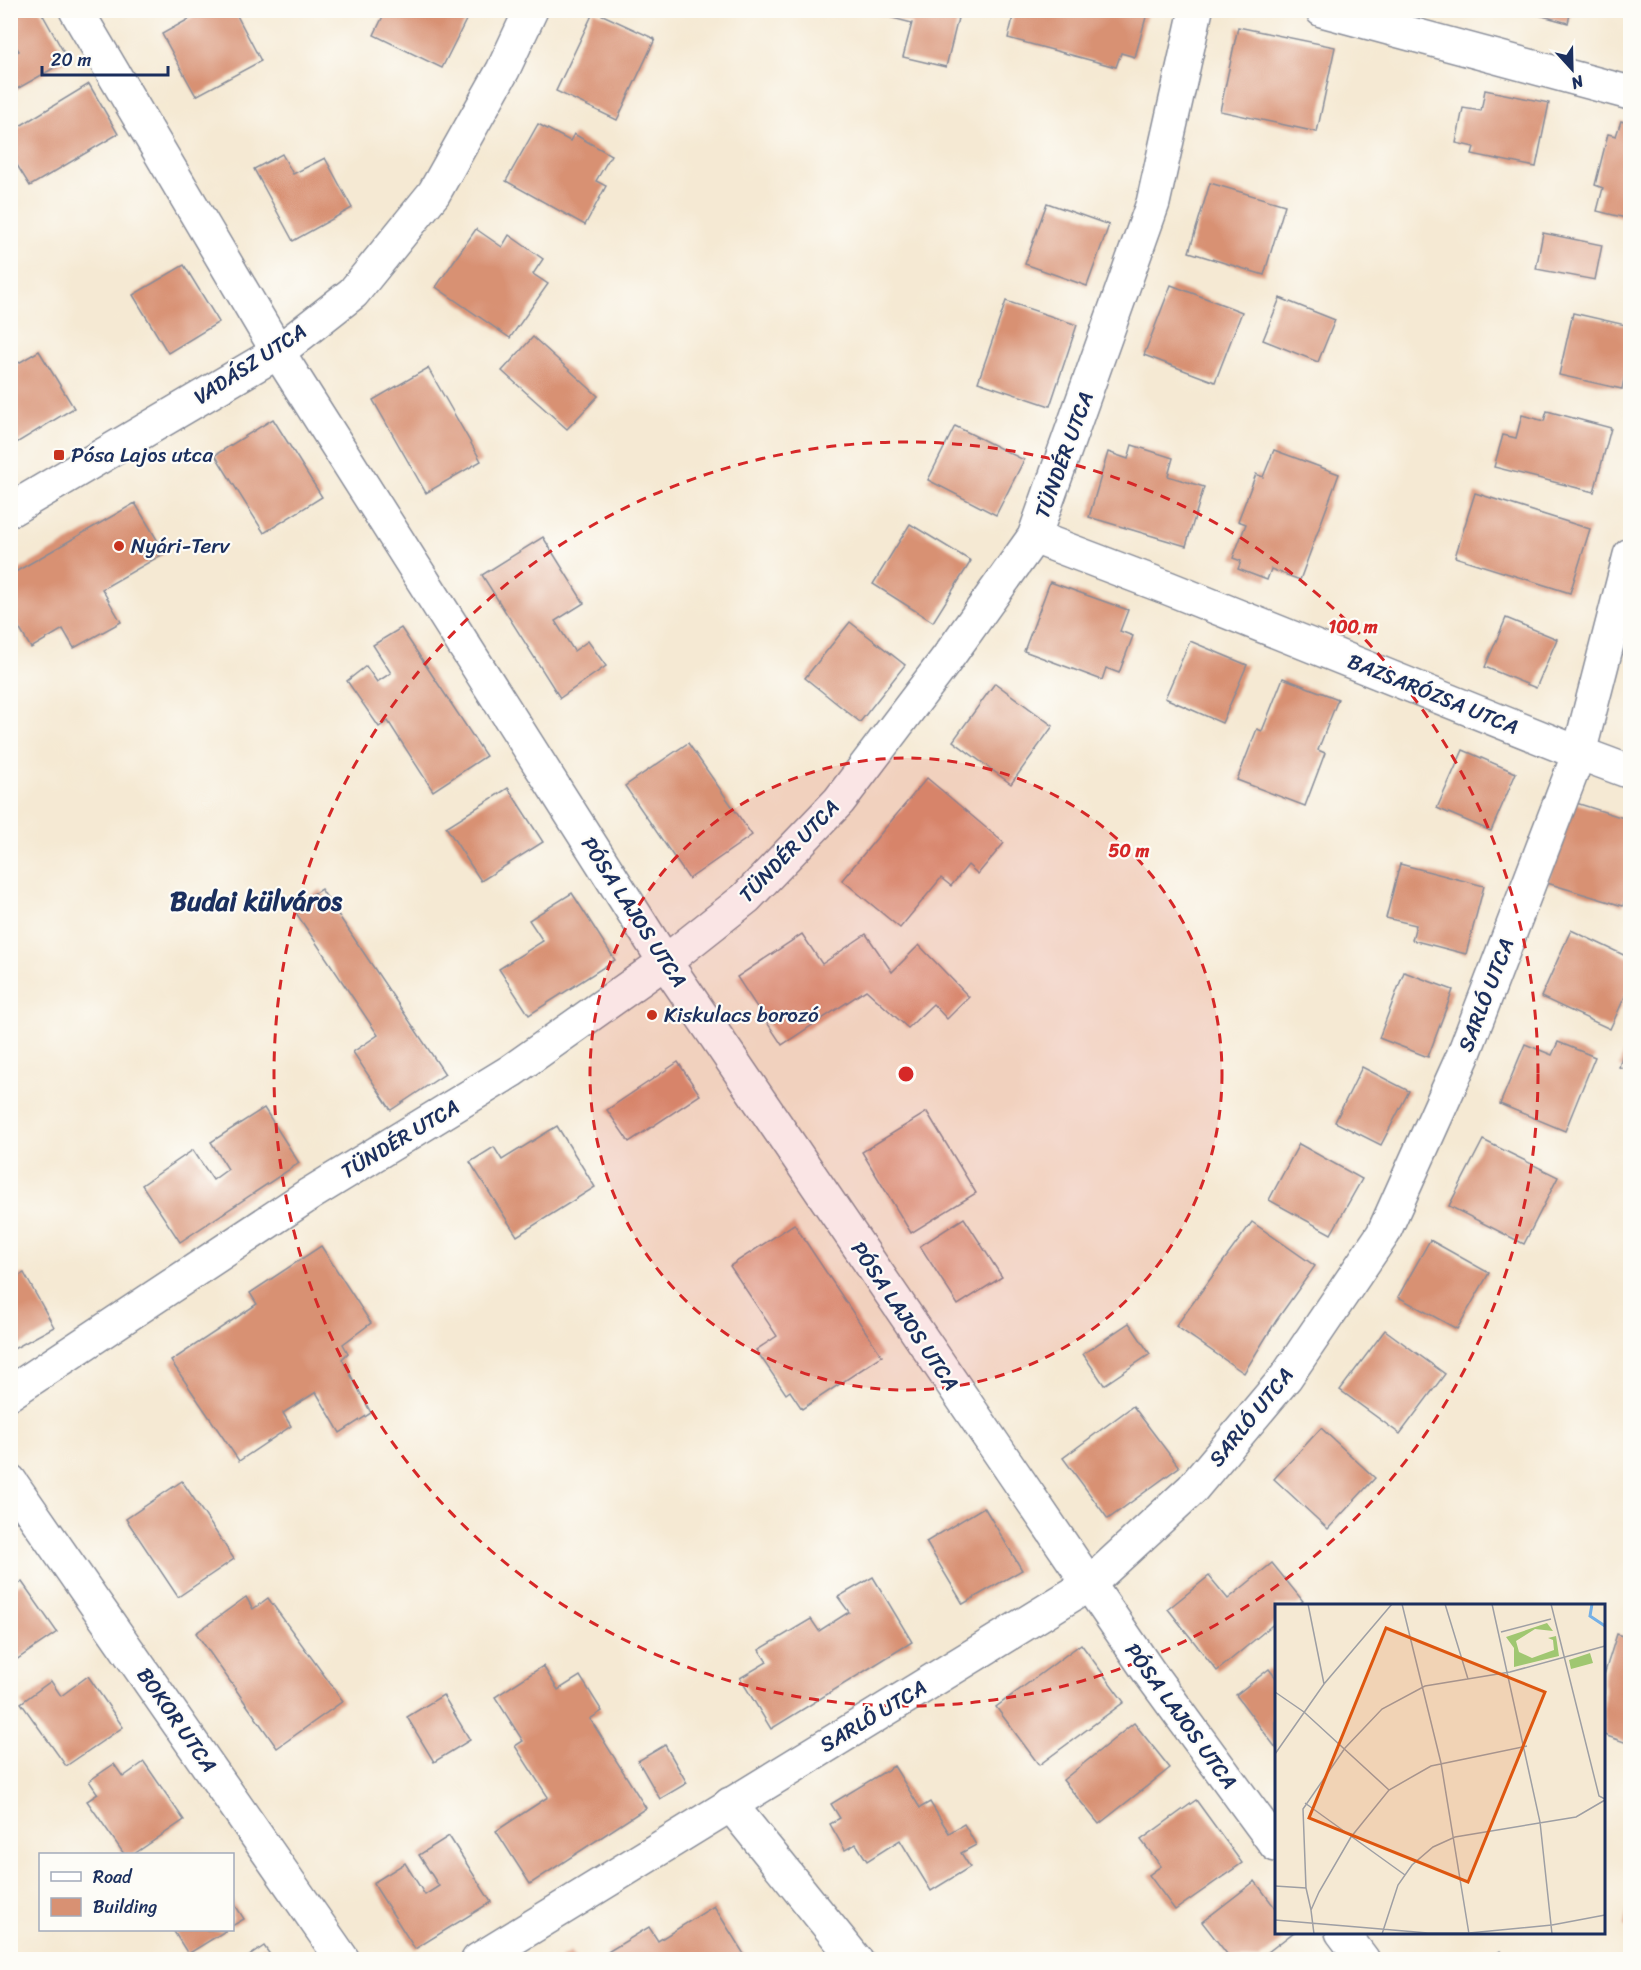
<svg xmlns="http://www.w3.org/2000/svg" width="1641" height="1970" viewBox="0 0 1641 1970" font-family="Sriracha,sans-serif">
<rect width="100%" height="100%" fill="#fdfcf7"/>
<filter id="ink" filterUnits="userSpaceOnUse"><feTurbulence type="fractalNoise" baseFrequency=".0167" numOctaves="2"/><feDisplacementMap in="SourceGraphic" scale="12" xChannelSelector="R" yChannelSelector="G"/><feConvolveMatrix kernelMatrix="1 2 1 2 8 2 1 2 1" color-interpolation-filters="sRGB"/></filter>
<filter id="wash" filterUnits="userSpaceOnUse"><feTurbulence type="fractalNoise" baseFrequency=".008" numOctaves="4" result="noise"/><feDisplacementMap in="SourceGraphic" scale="24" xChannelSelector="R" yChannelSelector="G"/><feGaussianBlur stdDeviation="1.35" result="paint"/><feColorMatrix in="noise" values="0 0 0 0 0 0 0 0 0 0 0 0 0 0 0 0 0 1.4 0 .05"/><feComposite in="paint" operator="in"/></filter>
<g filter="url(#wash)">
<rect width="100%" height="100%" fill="#f5e9d3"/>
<g id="blocks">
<g fill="#d89173">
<path d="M10 10H40L68 60 10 93V55L19 51 10 37Z"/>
<path d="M205 10H234L261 61 196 96 162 34Z"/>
<path d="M386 10H471L442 68 374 35Z"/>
<path d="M873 10H960L946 67 903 57 912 23 873 13Z"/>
<path d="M1015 10H1148L1135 57 1121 53 1116 67 1008 38Z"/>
<path d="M1521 10H1571L1568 23Z"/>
<path d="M594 11 655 39 617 120 556 91Z"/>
<path d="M1238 27 1335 47 1317 132 1220 111Z"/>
<path d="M89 84 118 134 30 186 10 154V132Z"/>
<path d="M1485 90 1549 103 1536 167 1472 154 1474 147 1456 143 1463 108 1481 111Z"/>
<path d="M1621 121 1630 124V219L1597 211 1603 188 1595 185 1608 134 1616 136Z"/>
<path d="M538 124 570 141 574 134 611 155 596 181 606 186 585 225 506 181Z"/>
<path d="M282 154 293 174 325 158 352 208 293 241 254 169Z"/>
<path d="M1210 183 1285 205 1264 275 1189 252Z"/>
<path d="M1047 203 1109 225 1087 286 1025 264Z"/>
<path d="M476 229 502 247 509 235 543 259 533 274 548 284 510 338 436 287Z"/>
<path d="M1543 233 1602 245 1595 280 1536 269Z"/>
<path d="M184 265 219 322 168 353 133 295Z"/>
<path d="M1171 285 1242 312 1215 382 1144 355Z"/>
<path d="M1280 298 1335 320 1318 362 1263 340Z"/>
<path d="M1006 301 1077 325 1050 406 978 382Z"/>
<path d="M1573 313 1630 326V350L1622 389 1559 375Z"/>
<path d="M533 337 598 396 567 429 502 371Z"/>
<path d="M39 351 74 408 10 447V368Z"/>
<path d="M428 368 481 461 426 493 373 400Z"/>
<path d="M1547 411 1611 428 1594 492 1494 467 1503 435 1516 438 1522 415 1544 421Z"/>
<path d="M273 419 322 497 264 533 215 455Z"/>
<path d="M955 426 1024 460 996 515 928 480Z"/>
<path d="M1132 445 1173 458 1168 476 1204 487 1186 546 1089 517 1108 452 1128 459Z"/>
<path d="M1274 450 1339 474 1300 580 1271 569 1267 580 1238 569 1241 561 1233 558 1246 524 1238 521 1256 474 1263 477Z"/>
<path d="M1475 493 1590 529 1570 593 1455 557Z"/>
<path d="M135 503 165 553 102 589 121 622 74 648 63 629 31 648 10 613V575Z"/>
<path d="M910 524 971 561 933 622 873 584Z"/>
<path d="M543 537 584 603 555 621 574 651 588 641 606 666 560 698 482 575Z"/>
<path d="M1050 582 1128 610 1120 631 1133 636 1119 673 1106 668 1102 680 1024 651Z"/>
<path d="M1506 618 1557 639 1536 688 1485 667Z"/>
<path d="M850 622 905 665 860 722 805 678Z"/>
<path d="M401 628 486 756 433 791 388 721 379 727 347 681 366 666 377 682 391 673 373 645Z"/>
<path d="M1190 641 1247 665 1222 723 1165 698Z"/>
<path d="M1283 678 1338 699 1318 750 1325 753 1305 806 1237 780 1257 729 1262 731Z"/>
<path d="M995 683 1053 726 1011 784 953 741Z"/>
<path d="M688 743 752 835 689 879 625 786Z"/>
<path d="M1463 750 1516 773 1491 831 1437 808Z"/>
<path d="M927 778 1004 843 978 874 968 865 951 886 941 878 900 928 842 880Z"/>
<path d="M508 788 543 842 481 881 446 827Z"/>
<path d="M1573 802 1630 820V881L1623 906 1547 883Z"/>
<path d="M1400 864 1484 886 1466 954 1412 940 1416 925 1386 918Z"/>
<path d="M321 889 445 1074 391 1110 353 1052 378 1035 292 907Z"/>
<path d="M572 893 615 960 529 1015 499 969 543 941 529 920Z"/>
<path d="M1571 930 1630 958V985L1610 1029 1541 997Z"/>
<path d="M802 934 822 964 866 934 892 972 919 945 969 997 947 1019 933 1004 908 1028 866 990 782 1045 737 977Z"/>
<path d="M1404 972 1453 990 1428 1057 1379 1038Z"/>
<path d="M1630 1029V1070L1619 1067Z"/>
<path d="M1558 1042 1595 1057 1565 1131 1500 1104 1525 1044 1552 1055Z"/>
<path d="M678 1062 700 1095 629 1142 607 1110Z"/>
<path d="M1362 1067 1409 1091 1381 1145 1335 1122Z"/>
<path d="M264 1108 299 1163 180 1242 142 1185 193 1150 213 1180 228 1169 211 1142Z"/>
<path d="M927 1112 976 1193 911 1233 862 1152Z"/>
<path d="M557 1126 595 1187 517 1236 470 1162 494 1147 502 1160Z"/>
<path d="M1483 1140 1558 1177 1524 1244 1449 1206Z"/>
<path d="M1299 1144 1362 1179 1331 1234 1269 1200Z"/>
<path d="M964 1218 1002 1277 958 1305 920 1246Z"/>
<path d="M1252 1222 1315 1266 1276 1321 1244 1373 1176 1326Z"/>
<path d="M794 1224 882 1356 802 1409 790 1391 786 1394 756 1350 777 1336 730 1266Z"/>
<path d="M1430 1240 1489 1273 1457 1329 1398 1297Z"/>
<path d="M321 1246 371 1323 343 1344 348 1353 342 1359 371 1413 340 1433 316 1392 283 1413 291 1426 239 1461 171 1361 257 1304 250 1293Z"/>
<path d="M24 1273 54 1327 10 1351V1280Z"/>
<path d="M1129 1323 1150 1354 1104 1385 1083 1354Z"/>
<path d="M1385 1330 1445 1374 1400 1434 1340 1390Z"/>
<path d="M1133 1406 1179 1467 1108 1519 1063 1458Z"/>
<path d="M1321 1428 1375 1478 1328 1529 1274 1479Z"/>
<path d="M182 1481 234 1559 178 1597 126 1519Z"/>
<path d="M984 1507 1022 1570 963 1604 926 1542Z"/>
<path d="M1272 1563 1303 1601 1297 1605H1276V1622L1217 1671 1168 1609 1209 1576 1228 1599Z"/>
<path d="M873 1577 912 1642 771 1729 740 1678 767 1662 759 1650 811 1619 819 1631 849 1612 838 1597Z"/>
<path d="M22 1582 57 1632 10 1664V1590Z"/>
<path d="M246 1597 253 1609 268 1598 343 1701 277 1748 196 1633Z"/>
<path d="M1617 1634 1630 1639V1744L1604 1735V1675Z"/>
<path d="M1081 1644 1124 1702 1039 1765 996 1707Z"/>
<path d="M543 1666 558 1690 580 1676 602 1711 590 1719 646 1808 530 1884 496 1831 548 1797 515 1746 523 1741 495 1697Z"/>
<path d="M1269 1669 1276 1678V1748L1236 1695Z"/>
<path d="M88 1676 123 1727 66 1766 21 1703 51 1681 61 1696Z"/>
<path d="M443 1695 470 1740 434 1762 407 1717Z"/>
<path d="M1134 1723 1170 1768 1099 1824 1063 1780Z"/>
<path d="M665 1745 687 1783 660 1799 638 1761Z"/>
<path d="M144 1762 184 1820 134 1854H124L87 1801 98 1794 89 1781 114 1764 123 1777Z"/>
<path d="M894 1766 920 1808 930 1802 949 1833 964 1824 976 1845 961 1853 970 1867 931 1891 900 1840 867 1861 856 1844 845 1850 830 1824 840 1818 831 1804Z"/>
<path d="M1196 1800 1242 1863 1175 1910 1149 1875 1161 1866 1141 1840Z"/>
<path d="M449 1836 491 1902 415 1949 373 1883 405 1863 425 1895 439 1886 419 1855Z"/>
<path d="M1255 1881 1276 1909V1932H1294L1259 1959H1231L1202 1922Z"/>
<path d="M232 1900 244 1919 232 1926Z"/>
<path d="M1630 1901V1928L1624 1926Z"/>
<path d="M714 1906 747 1959H610L606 1953 649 1927 658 1941Z"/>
<path d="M173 1930H227L188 1954Z"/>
<path d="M264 1946 273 1959H245Z"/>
<path d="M1500 1951 1506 1959H1489Z"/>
<path d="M570 1952 575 1959H559Z"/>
</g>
</g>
</g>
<g filter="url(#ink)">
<use href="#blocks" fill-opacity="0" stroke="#888c98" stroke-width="1.5"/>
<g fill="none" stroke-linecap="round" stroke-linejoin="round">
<g stroke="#888c98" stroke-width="36">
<g id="minor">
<path d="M76 10 278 352 665 962 1149 1672 1276 1845"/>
<path d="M1322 10 1630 93"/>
<path d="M1034 537 1168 588 1579 753 1630 772"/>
<path d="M10 1393 310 1194 511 1071 665 962 746 898 839 801 946 660 1034 537 1153 203 1196 10"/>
<path d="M10 1481 343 1960"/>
<path d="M730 1804 856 1960"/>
<path d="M1342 1932 1363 1960"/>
<path d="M478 1960 1088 1585 1192 1489 1286 1377 1383 1234 1463 1056 1579 753 1630 555"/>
</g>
</g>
<g stroke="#888c98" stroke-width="36">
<path id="tertiary" d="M10 510 278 352 353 293 434 193 503 70 531 10"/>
</g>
<use href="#minor" stroke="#fff" stroke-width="33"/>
<use href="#tertiary" stroke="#fff" stroke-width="33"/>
</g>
</g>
<circle cx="906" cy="1074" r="316" fill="#d62828" fill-opacity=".12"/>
<g fill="none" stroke="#d62828" stroke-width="3" stroke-dasharray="10 8">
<circle cx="906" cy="1074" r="316"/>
<circle cx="906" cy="1074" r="632"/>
</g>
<g fill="#c8321e" stroke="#fdfcf7" stroke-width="2">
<rect x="53" y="449" width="12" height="12" rx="3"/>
<circle cx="119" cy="546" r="6"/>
<circle cx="652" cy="1015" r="6"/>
</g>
<g text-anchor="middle" stroke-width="4.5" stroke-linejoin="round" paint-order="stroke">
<g font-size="21" fill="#1b2f5e" stroke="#fdfcf7">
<text transform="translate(250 364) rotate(-33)" y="7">VADÁSZ UTCA</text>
<text transform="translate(1064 455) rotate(-70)" y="7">TÜNDÉR UTCA</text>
<text transform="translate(1433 694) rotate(22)" y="7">BAZSARÓZSA UTCA</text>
<text transform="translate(789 851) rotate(-46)" y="7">TÜNDÉR UTCA</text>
<text transform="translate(634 912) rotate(57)" y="7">PÓSA LAJOS UTCA</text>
<text transform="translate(1486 995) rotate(-69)" y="7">SARLÓ UTCA</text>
<text transform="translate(400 1139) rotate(-31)" y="7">TÜNDÉR UTCA</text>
<text transform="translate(905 1316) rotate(56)" y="7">PÓSA LAJOS UTCA</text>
<text transform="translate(1251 1417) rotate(-51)" y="7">SARLÓ UTCA</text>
<text transform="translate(873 1716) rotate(-31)" y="7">SARLÓ UTCA</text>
<text transform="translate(1181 1716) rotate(54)" y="7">PÓSA LAJOS UTCA</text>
<text transform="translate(177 1720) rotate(55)" y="7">BOKOR UTCA</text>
</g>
<g font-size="21" fill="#1b2f5e" stroke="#fdfcf7" text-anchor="start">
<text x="71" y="462">Pósa Lajos utca</text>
<text x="131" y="553">Nyári-Terv</text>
<text x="664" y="1022">Kiskulacs borozó</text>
</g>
<g font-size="27" font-weight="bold" fill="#1b2f5e" stroke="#fdfcf7">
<text x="256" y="910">Budai külváros</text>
</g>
</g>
<g transform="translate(1275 1604)">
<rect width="330" height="330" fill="#f5e9d3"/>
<path d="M272 19 278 27 260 25 241 37 244 48 257 54 279 46 278 36 273 34 281 32 284 52 239 63V44L231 33ZM315 49 318 59 296 65 294 56Z" fill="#a0c771"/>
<path fill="none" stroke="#75b0e6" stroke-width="3" d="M317 0 315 12 330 22"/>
<path fill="none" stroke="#9e9fa4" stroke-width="1.5" d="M33 0 49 80M127 0 166 159 194 330M170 0 193 75M217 0 265 218 277 330M276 0 324 192 330 195M226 28 276 15M0 88 29 108 114 186M0 150 49 80 117 0M30 199 130 271M0 282 31 284M36 306 31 284 28 205 70 144 107 105 150 82 235 68 330 42M0 316 153 329H194L277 321 330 311M39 330 36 306 44 288 76 233 114 186 156 162 252 142M107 330 123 281 137 261 158 243 180 233 301 213 330 196"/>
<path fill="#de5710" fill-opacity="0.15" stroke="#de5710" stroke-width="3" d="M111 24 270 88 193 278 34 214Z"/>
<rect width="330" height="330" fill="none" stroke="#1b2f5e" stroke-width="3"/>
</g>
<circle cx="906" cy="1074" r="9" fill="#d62828" stroke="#fdfcf7" stroke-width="3"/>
<g font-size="18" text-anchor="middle" font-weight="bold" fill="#d62828" stroke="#fdfcf7" stroke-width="4.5" stroke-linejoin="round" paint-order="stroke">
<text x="1353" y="633">100 m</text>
<text x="1129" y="857">50 m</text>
</g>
<rect width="1641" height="1970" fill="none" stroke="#fdfcf7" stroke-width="36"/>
<rect x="39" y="1853" width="195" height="78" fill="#fdfcf7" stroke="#a3aaba" stroke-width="1.5"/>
<rect x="51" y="1872" width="30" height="9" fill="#ffffff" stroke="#a3aaba" stroke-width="1.5"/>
<text x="93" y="1883" font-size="18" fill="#1b2f5e">Road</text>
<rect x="51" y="1898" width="30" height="18" fill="#d89173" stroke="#a3aaba" stroke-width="1.5"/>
<text x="93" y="1913" font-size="18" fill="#1b2f5e">Building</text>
<g transform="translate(1572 69) rotate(158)" stroke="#fdfcf7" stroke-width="4.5" paint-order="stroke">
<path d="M0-4.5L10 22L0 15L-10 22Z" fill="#1b2f5e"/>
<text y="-9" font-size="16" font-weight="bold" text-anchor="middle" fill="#1b2f5e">N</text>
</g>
<path d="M42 66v9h126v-9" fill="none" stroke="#1b2f5e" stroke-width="3"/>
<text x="51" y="66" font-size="18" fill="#1b2f5e" stroke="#fdfcf7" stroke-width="4.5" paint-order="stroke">20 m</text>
</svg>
